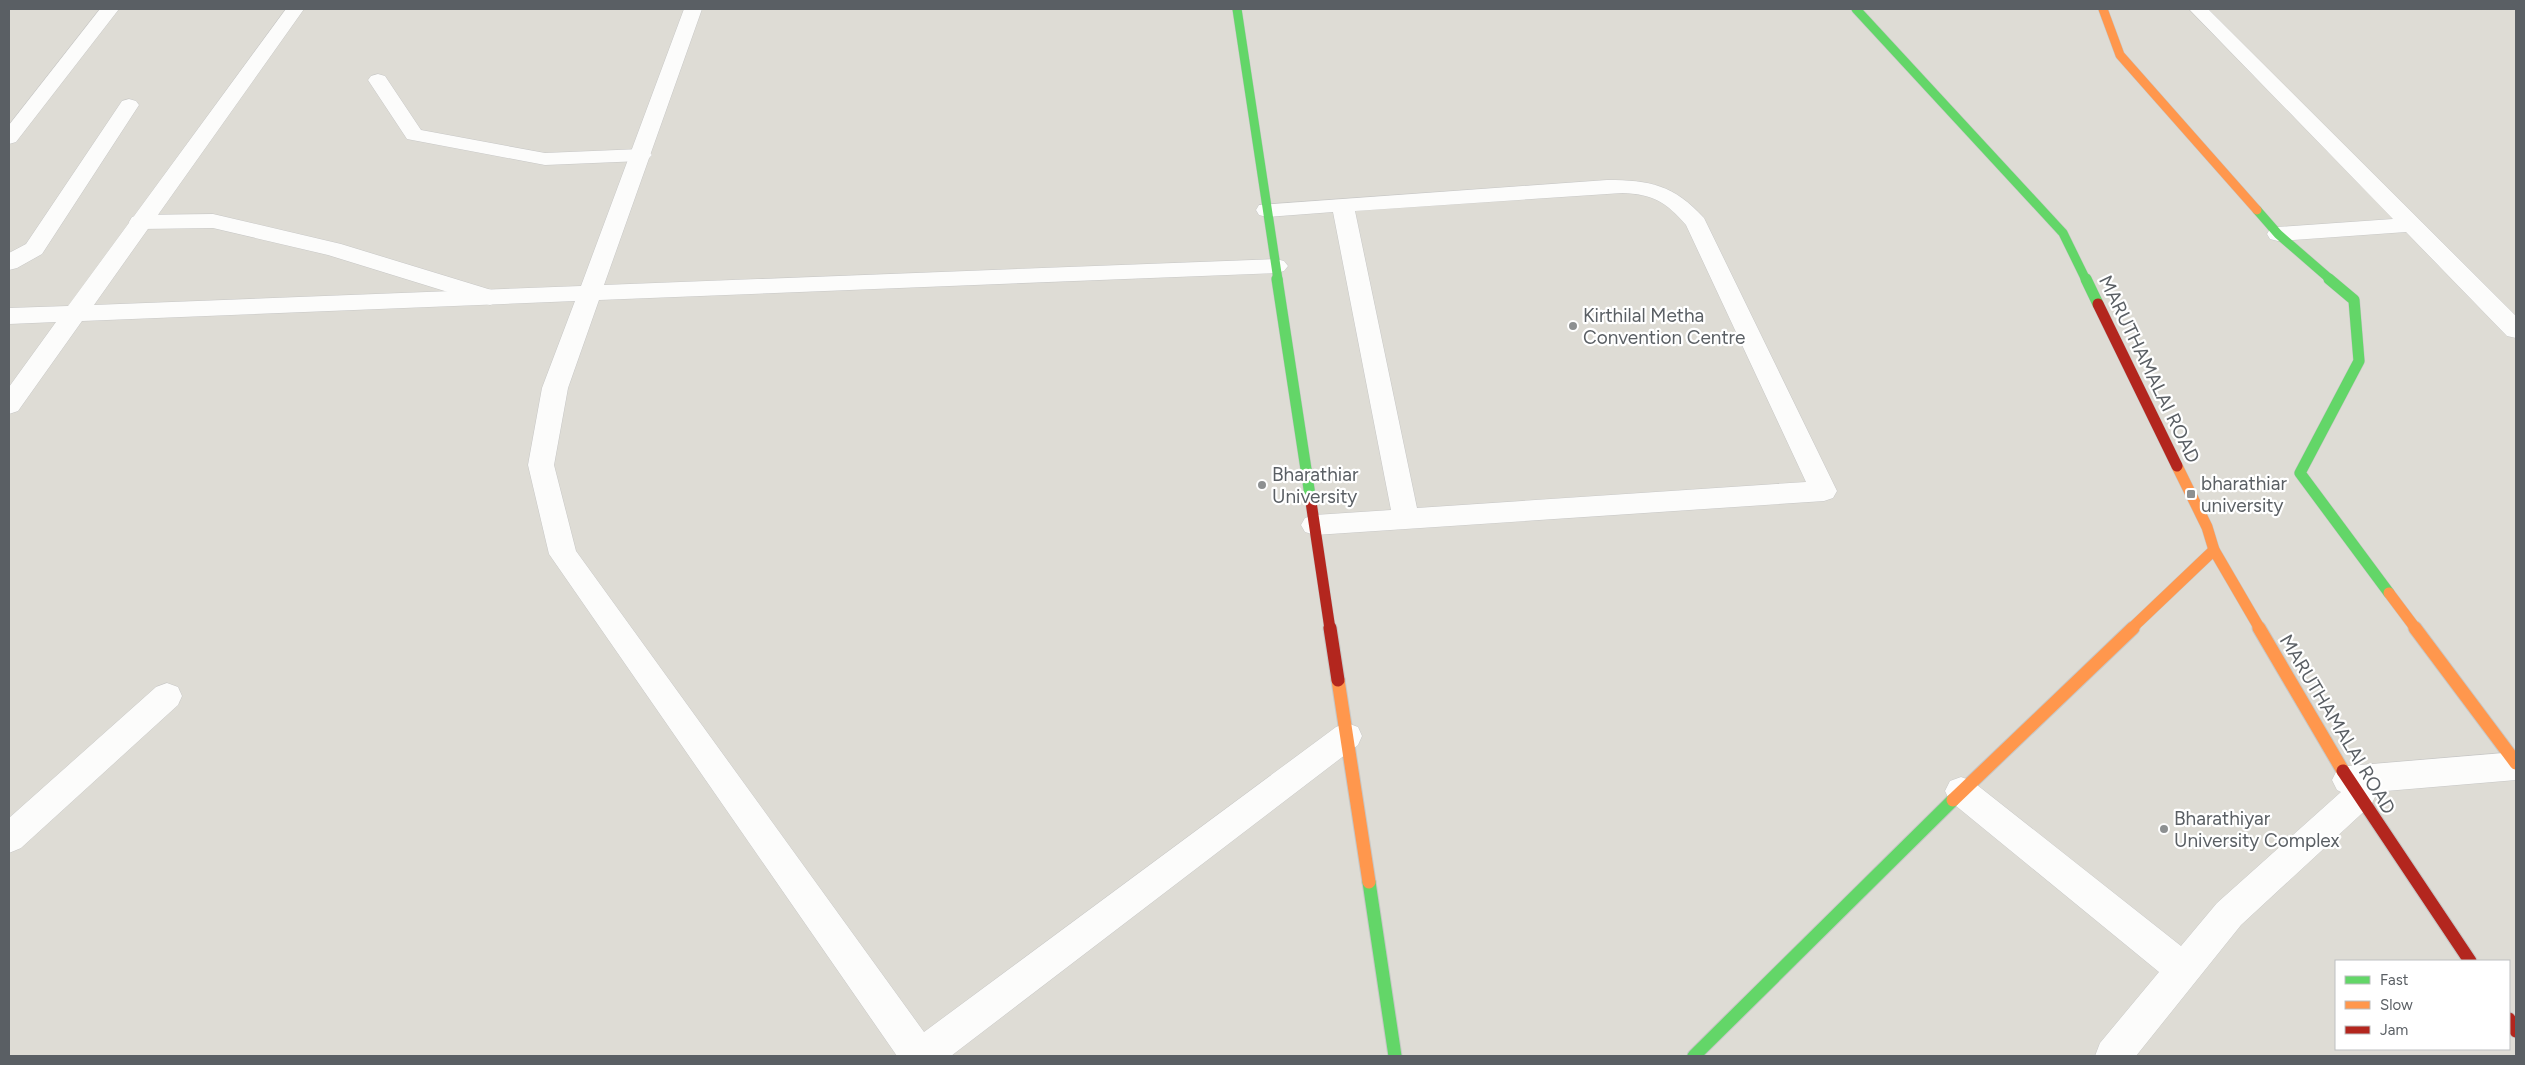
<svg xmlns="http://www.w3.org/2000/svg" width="2525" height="1065" viewBox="0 0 2525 1065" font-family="Figtree,sans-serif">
<rect width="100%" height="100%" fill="#ebeae5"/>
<path fill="#dedcd5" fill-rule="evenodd" d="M9 9H2516V1056H9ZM2336 961H2509V1049H2336Z"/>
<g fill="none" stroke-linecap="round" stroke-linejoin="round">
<g stroke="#c7c7c6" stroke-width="1">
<g id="lane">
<path d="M100 9H119L16 142 9 144V125Z"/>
<path d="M286 9H304L94 305 581 286 684 9H702L604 285 1276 259 1284 261 1288 266 1284 271 1276 273 599 300 568 388 554 465 576 551 924 1032 1336 727 1347 723 1358 727 1362 736 1358 745 951 1056H897L549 554 528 465 542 388 575 301 82 321 18 411 9 414V387L56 322 9 324V308L68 306Z"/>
<path d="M1607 180C1650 180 1674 185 1704 218L1837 491 1833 498 1824 501 1315 535 1305 532 1301 525 1305 518 1315 515 1391 510 1333 212 1267 217 1259 215 1256 210 1259 205ZM1622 193C1653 194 1666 202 1686 225L1806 482 1417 508 1355 211Z"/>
</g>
</g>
<g stroke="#c7c7c6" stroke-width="1">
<g id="street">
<path d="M2189 9H2208L2516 316V338L2507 336 2406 232 2278 241 2270 239 2267 234 2270 229 2278 227 2393 219Z"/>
<path d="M378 74 385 76 421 130 545 153 641 149 648 151 652 155 648 159 641 161 545 165 407 139 368 80 371 76Z"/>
<path d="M129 99 136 101 139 105 42 254 17 268 9 270V253L26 244 122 101Z"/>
<path d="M213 214 341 244 498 292 502 297 498 302 490 305 328 255 213 228 140 229 132 227 129 222 132 217 140 215Z"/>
<path d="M167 683 178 687 182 696 178 705 21 848 9 853V818L156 687Z"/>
<path d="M2516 752V780L2374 792 2376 795 2371 805 2241 925 2136 1056H2095L2100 1043 2159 972 1950 801 1945 791 1950 781 1961 777 1972 781 2181 946 2217 903 2341 792 2337 790 2332 780 2337 770 2348 766Z"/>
</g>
</g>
<g stroke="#c6c7c6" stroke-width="10">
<g id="fast-far2">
<path d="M1237 9 1278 280"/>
<path d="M1856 9 2063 233 2086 280"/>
<path d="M2257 210 2278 234 2331 280"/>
</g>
</g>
<g stroke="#c6c7c6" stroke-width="12">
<g id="fast-far1">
<path d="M1277 279 1311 502"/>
<path d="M2086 279 2098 304"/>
<path d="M2329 279 2354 300 2359 361 2300 473 2389 593"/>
</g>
</g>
<g stroke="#c6c7c6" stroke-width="15">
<g id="fast">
<path d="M1369 882 1395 1056"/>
<path d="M1694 1056 1953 800"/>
</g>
</g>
<g stroke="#c6c7c6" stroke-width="10">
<path id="slow-far2" d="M2103 9 2120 55 2257 210"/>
</g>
<g stroke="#c6c7c6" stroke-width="12">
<g id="slow-far1">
<path d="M2177 466 2207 527 2214 550 2260 629"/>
<path d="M2389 593 2416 629"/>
<path d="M2131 629 2214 550"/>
</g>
</g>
<g stroke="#c6c7c6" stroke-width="15">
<g id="slow">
<path d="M2259 628 2343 771"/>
<path d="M2415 628 2516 763"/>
<path d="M1338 680 1369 882"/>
<path d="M1953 800 2133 628"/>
</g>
</g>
<g stroke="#c6c7c6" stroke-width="12">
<g id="jam-far1">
<path d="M2098 304 2177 466"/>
<path d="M1311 502 1330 629"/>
</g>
</g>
<g stroke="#c6c7c6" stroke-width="15">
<g id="jam">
<path d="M1330 628 1338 680"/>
<path d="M2343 771 2470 961"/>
<path d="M2509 1019 2516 1031"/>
</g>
</g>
<use href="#lane" fill="#fcfcfb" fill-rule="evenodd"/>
<use href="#street" fill="#fcfcfb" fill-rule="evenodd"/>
<use href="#fast-far2" stroke="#63d668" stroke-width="9"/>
<use href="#fast-far1" stroke="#63d668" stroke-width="11"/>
<use href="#fast" stroke="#63d668" stroke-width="13"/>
<use href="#slow-far2" stroke="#ff974d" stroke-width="9"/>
<use href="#slow-far1" stroke="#ff974d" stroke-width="11"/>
<use href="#slow" stroke="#ff974d" stroke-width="13"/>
<use href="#jam-far1" stroke="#b3261e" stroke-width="11"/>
<use href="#jam" stroke="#b3261e" stroke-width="13"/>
</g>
<g fill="#8d9091" stroke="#fff" stroke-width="2">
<circle cx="1573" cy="326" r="5"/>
<circle cx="1262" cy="485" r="5"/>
<rect x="2186" y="489" width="10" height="10" rx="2.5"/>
<circle cx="2164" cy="829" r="5"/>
</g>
<g text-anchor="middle" stroke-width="4.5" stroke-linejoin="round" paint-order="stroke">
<g font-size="19" fill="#5a5f64" stroke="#fff" text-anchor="start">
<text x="1583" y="322">Kirthilal Metha<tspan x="1583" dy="22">Convention Centre</tspan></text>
<text x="1272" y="481">Bharathiar<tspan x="1272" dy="22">University</tspan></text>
<text x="2201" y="490">bharathiar<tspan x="2201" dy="22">university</tspan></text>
<text x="2174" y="825">Bharathiyar<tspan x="2174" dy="22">University Complex</tspan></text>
</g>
<g font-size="19" fill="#5a5f64" stroke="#fff">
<text transform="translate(2150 369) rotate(64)" y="7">MARUTHAMALAI ROAD</text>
<text transform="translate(2338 724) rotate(59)" y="7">MARUTHAMALAI ROAD</text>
</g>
</g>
<rect width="2525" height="1065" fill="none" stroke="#5a5f64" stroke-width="20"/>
<rect x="2335" y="960" width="175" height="90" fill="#ffffff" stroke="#bdbfc1"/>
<rect x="2345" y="976" width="25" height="8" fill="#63d668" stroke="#bdbfc1"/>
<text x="2380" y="985" font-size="15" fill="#5a5f64">Fast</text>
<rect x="2345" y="1001" width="25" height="8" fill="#ff974d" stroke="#bdbfc1"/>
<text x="2380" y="1010" font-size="15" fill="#5a5f64">Slow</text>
<rect x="2345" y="1026" width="25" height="8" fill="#b3261e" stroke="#bdbfc1"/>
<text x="2380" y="1035" font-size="15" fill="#5a5f64">Jam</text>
</svg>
